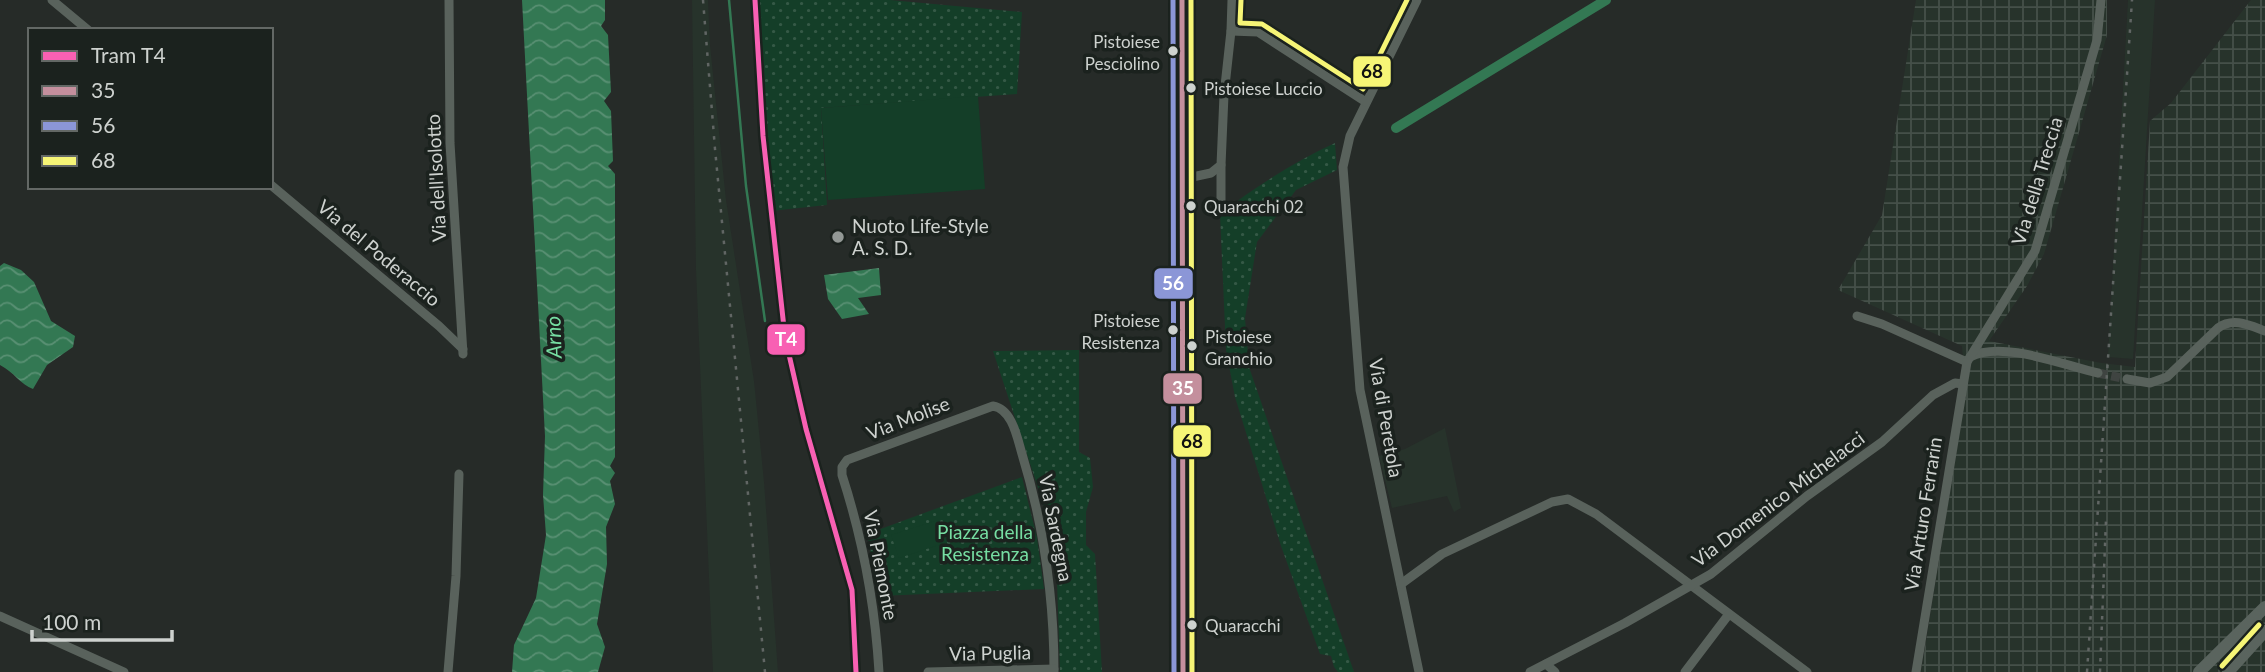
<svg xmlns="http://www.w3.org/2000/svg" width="2265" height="672" viewBox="0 0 2265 672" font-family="Lato,sans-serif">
<defs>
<pattern id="industrial-grid" width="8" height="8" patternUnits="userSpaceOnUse" patternTransform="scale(1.75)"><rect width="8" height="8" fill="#27332b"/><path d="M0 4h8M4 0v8" fill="none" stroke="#455049"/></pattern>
<pattern id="grass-dots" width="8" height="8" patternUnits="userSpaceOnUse" patternTransform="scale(1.75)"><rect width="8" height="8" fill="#143e28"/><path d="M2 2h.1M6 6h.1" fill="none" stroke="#355946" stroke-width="1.8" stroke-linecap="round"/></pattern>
<pattern id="water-waves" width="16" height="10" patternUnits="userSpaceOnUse" patternTransform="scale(1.75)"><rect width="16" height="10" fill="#337853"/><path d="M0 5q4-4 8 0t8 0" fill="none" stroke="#599073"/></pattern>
</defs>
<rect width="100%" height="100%" fill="#262b28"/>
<g fill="#27332b">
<path d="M692 0H708L710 45 726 200 754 381 764 482 778 672H713L696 270Z"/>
<path d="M2128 0H2155L2133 359 2108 357Z"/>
<path d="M1445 428 1461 508 1454 512 1447 496 1392 508 1379 456 1405 449Z"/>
</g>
<path fill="url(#industrial-grid)" d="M1916 0H2107V35L2044 254 2027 286 1989 341 2101 363 2135 367 2150 121 2171 103 2251 0H2265V672H1921L1966 393 1962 346 1838 290 1882 215Z"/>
<g fill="url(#grass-dots)">
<path d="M755 0H890L1022 12 1017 94 821 108 827 205 771 211 763 136Z"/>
<path d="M1335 143 1337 170 1296 190 1257 242 1245 318 1249 367 1354 672H1338L1334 667 1331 656 1320 654 1281 546 1235 397 1226 350 1220 214C1256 186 1294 162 1335 143Z"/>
<path d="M1079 350V452L1090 458 1093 487 1086 512V545L1095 554 1102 672H1060L1057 580 1045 509 993 351Z"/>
<path d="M1022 477 1037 538 1044 589 880 596 867 534Z"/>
</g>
<g fill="#143e28">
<path d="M978 96 985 189 828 200 821 108Z"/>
<path d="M938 520 945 543 899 558 891 535Z"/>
</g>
<g fill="url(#water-waves)">
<path d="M522 0H605V20L601 26 608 35 611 92 604 101 611 111 613 161 608 166 615 174V457L610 466 615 473 610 481 615 504 606 527 607 564 597 624 605 647 598 672H512L514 645 536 598 546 535 543 495 545 436Z"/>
<path d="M4 263 21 270 34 282 51 321 75 336 73 347 47 365 33 389C21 385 14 372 0 365V266Z"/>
<path d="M879 268 881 295 858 298 869 314 842 319 828 299 824 275Z"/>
</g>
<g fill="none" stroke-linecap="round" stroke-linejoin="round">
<path stroke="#337853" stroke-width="2.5" d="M729 0 746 186 765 321"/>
<path stroke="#337853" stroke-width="10" d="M1396 128 1606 0"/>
<path stroke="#3f4441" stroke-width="9" stroke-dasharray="9 4.5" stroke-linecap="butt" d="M2098 373 2127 379"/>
<g stroke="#59625c" stroke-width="9">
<path d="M52 0 88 30"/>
<path d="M449 0 450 143 463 354"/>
<path d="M1417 0 1350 136 1343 167 1360 390 1419 672"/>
<path d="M1231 31 1258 32 1366 102"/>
<path d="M1221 165V207"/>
<path d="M1183 179 1211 173 1221 165 1224 95 1231 31 1232 0"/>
<path d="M271 185 439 326 463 349"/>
<path d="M1857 316 1882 324 1967 362"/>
<path d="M1970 357C2002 340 2063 365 2098 373"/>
<path d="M2127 379 2150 383 2167 377 2218 328C2233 317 2249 325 2265 331"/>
<path d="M1401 584 1442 554 1552 502 1568 499 1596 514 1807 672"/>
<path d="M0 616 124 672"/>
<path d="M1546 664 1555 672"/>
<path d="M448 672 456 576 459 474"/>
<path d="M879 672C875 604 863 540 842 475V467L847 460 993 406C1012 409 1017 437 1022 454 1044 526 1054 597 1054 672"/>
<path d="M928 672 1054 669"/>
<path d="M1530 672 1625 623 1711 574 1807 496 1882 442 1933 395 1955 383 1963 384"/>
<path d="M1685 672 1729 614"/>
<path d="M1916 672 1967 362 2035 251 2097 40 2101 0"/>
</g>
<g stroke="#5a645e" stroke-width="12">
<path d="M2199 672 2265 607"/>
<path d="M2228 672 2265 631"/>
</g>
<path stroke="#59625c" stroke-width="14" d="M1182 0 1183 672"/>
<g stroke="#616664" stroke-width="2.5" stroke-dasharray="3.5 7" stroke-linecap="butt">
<path d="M703 0 715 149 765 672"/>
<path d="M2087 672 2132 0"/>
<path d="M2100 672 2106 520"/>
</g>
<g stroke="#1b221e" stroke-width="10">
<path id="bus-1" d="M1182 0 1183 672"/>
</g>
<g stroke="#1b221e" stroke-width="10">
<path id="bus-2" d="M1173 0 1174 672"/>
</g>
<g stroke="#1b221e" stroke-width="10">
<g id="bus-3">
<path d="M1191 0 1192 672"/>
<path d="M1241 0 1240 23 1262 24 1363 89 1407 0"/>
<path d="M2222 666 2259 625"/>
</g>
</g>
<use href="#bus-1" stroke="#c48f9d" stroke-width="5"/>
<use href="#bus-2" stroke="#8b96d7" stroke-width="5"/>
<use href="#bus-3" stroke="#f6f576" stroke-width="5"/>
<g stroke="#1b221e" stroke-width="10">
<path id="tram-1" d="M755 0 763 136 785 337 806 429 852 590 856 672"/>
</g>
<use href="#tram-1" stroke="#f860b3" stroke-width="5"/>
</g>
<g fill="#ced2cf" stroke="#1b221e" stroke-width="2.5">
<circle cx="1173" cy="51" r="6"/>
<circle cx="1191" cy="88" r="6"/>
<circle cx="1191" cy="206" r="6"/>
<circle cx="1173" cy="330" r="6"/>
<circle cx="1192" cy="346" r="6"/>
<circle cx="1192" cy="625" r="6"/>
</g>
<circle fill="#939895" stroke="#1b221e" stroke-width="2.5" cx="838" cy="237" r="7"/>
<g text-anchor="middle" stroke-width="7" stroke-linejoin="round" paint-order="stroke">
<g font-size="17" fill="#ced2cf" stroke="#1b221e" text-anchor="start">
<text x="1160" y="48" text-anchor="end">Pistoiese<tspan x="1160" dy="22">Pesciolino</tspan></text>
<text x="1204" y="95">Pistoiese Luccio</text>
<text x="1204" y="213">Quaracchi 02</text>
<text x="1160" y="327" text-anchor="end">Pistoiese<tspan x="1160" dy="22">Resistenza</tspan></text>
<text x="1205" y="343">Pistoiese<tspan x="1205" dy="22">Granchio</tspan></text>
<text x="1205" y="632">Quaracchi</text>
</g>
<g font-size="19" fill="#ced2cf" stroke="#1b221e">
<text transform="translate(436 178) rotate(-93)" y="7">Via dell'Isolotto</text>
<text transform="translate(2037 181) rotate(-73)" y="7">Via della Treccia</text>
<text transform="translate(379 253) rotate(40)" y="7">Via del Poderaccio</text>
<text transform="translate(908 418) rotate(-21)" y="7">Via Molise</text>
<text transform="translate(1386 418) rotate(80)" y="7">Via di Peretola</text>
<text transform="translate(1778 499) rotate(-37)" y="7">Via Domenico Michelacci</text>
<text transform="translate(1923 514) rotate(-81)" y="7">Via Arturo Ferrarin</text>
<text transform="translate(1056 528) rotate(79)" y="7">Via Sardegna</text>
<text transform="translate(881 565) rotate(79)" y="7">Via Piemonte</text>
<text transform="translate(990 653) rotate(-1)" y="7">Via Puglia</text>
</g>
<g font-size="19" fill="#ced2cf" stroke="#1b221e" text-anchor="start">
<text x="852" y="233">Nuoto Life-Style<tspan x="852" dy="22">A. S. D.</tspan></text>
</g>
<g font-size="19" fill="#76dda2" stroke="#1b221e">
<text x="985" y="539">Piazza della<tspan x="985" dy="22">Resistenza</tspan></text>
</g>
<g font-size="21" font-style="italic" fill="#76dda2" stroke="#1b221e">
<text transform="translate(554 337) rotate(-92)" y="7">Arno</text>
</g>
</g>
<g stroke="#1b221e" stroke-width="2.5">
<rect x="1352" y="55" width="40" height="33" rx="7" fill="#f6f576"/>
<rect x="1153" y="267" width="41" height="33" rx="7" fill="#8b96d7"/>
<rect x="766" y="323" width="40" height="33" rx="7" fill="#f860b3"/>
<rect x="1162" y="372" width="41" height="33" rx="7" fill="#c48f9d"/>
<rect x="1172" y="424" width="40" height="34" rx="7" fill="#f6f576"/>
</g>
<g font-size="19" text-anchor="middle" font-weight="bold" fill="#fff">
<text x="1173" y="290">56</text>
<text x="786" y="346">T4</text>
<text x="1183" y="395">35</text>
</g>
<g font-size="19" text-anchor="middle" font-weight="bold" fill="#111">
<text x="1372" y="78">68</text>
<text x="1192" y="448">68</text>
</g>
<rect x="28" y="28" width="245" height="161" fill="#1b221e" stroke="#636865" stroke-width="2"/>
<rect x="42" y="51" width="35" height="10" fill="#f860b3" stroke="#636865" stroke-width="2"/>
<text x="91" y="63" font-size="21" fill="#ced2cf">Tram T4</text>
<rect x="42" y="86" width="35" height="10" fill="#c48f9d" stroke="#636865" stroke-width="2"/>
<text x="91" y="98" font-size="21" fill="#ced2cf">35</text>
<rect x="42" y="121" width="35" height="10" fill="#8b96d7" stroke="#636865" stroke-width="2"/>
<text x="91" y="133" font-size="21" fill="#ced2cf">56</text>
<rect x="42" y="156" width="35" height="10" fill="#f6f576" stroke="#636865" stroke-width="2"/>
<text x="91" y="168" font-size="21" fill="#ced2cf">68</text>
<path d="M32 630v10h140v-10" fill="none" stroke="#ced2cf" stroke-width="3.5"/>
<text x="42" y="630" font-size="21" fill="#ced2cf" stroke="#1b221e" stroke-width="5" paint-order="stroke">100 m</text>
</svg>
